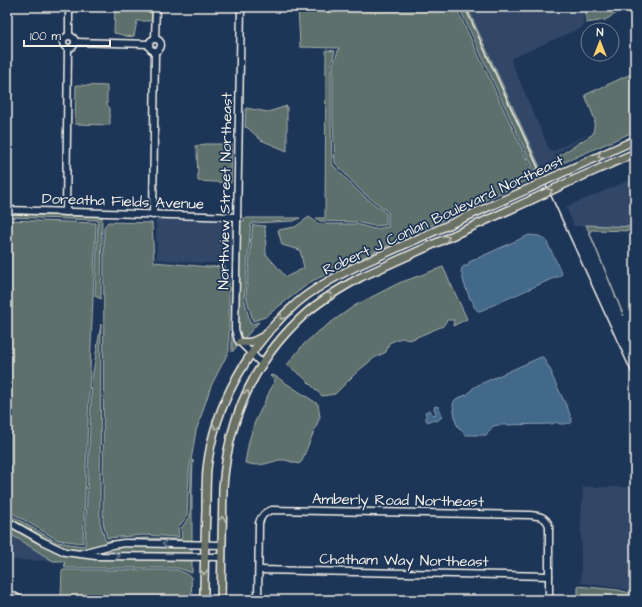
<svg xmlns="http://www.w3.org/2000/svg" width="642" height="607" viewBox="0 0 642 607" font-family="'Architects Daughter',sans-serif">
<rect width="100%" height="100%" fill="#1d3557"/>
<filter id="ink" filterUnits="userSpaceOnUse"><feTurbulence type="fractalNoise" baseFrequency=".025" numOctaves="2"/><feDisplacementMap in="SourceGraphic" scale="8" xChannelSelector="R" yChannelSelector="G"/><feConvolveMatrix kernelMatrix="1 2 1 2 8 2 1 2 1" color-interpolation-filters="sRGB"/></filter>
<g filter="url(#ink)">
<g fill="#304668">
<path d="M467 7H584L583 27 512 58 511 59V61L550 151H553L590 133 556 154 555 156 554 161 540 167Z"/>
<path d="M635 178V227L574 226 566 207Z"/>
<path d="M156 219 234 221 233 263H203L157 259Z"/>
<path d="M583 487H635V600H632L633 594 631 591 619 588 581 583V523Z"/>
<path d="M7 532 53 561 7 560Z"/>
</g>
<g fill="#5d706c" stroke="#a8b0aa">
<path d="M115 7 151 8 152 21H137L134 36C126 38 122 34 114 33Z"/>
<path d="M298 7H456L535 177 312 281 265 317 253 321 246 296 253 225 265 226 266 254 286 277 304 268 300 250 282 245 278 230 295 227 309 217 319 224H356L374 229 388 227V212L362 192 335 163 333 122V65L339 48 300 47Z"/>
<path d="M459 7H467L540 167 534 170Z"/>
<path d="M586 7H627L605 20 586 23Z"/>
<path d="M326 50 335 51 331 65V122L332 163 333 165 361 194 386 213V225L374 226 356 222 320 221 316 218H325Z"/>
<path d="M635 72V131L556 166 557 157 593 134 595 120 585 95Z"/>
<path d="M76 85 107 86V105L110 108V125L75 124Z"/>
<path d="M287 106V151L261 140 248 128 245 127 246 108 268 112Z"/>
<path d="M205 144H232L231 183 198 181 197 151 195 146Z"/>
<path d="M7 214 102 217 101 299 95 296 98 221 97 220 7 217Z"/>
<path d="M244 218H300L294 221 253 223 251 224 244 297 250 323 252 324 259 322 243 340 238 339 237 345H238L232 352 231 305 234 221H244Z"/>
<path d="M7 220 96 223 83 543 58 540 7 510Z"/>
<path d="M108 222 152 223 154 262 209 267 225 266 229 282V351L211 386 196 431 189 472 187 517 178 527 179 537 144 535 107 538 103 522 104 227Z"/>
<path d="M586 225 635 227V231L592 230 590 231V233L624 316 623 315Z"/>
<path d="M443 267 467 319 453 326 454 320H447L443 326 410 340 401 338 389 343 386 352 374 358 357 372 335 394 322 396 302 376 287 365 303 345 315 334 354 306 399 283Z"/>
<path d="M101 324 100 522 105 540 107 541 144 538 181 539 182 537 181 528 190 517 191 472 193 460 192 495V573L178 568H65L64 561H53L7 532V513L57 542 83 546 85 545 92 378Z"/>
<path d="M271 375 275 376 318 404 320 417 305 453 302 461 299 464 285 460H279L265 464 255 465 245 463 249 441 254 424 275 380 270 376Z"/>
<path d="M62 570H178L191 576 192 600H70L61 595Z"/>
<path d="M578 586 618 590 630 593V600H578Z"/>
</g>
<g fill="#42678a" stroke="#899eb0">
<path d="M529 235 539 236 546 240 562 274 559 277H556L480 311H478L474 307 473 301 470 299 464 283 461 271 462 268 464 266H468L469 262Z"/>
<path d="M541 357H543L552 373V376L568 409 572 421 570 424 567 423C563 425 559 424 555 422L553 424 499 425 493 426 486 435H466L459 428 456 423 453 405 454 401 456 399 468 394 473 388 478 385Z"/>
<path d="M435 406 439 407 442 415 441 418 437 421 432 420 428 422 426 420V415L425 412 430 410 432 414 435 415 436 413 434 409Z"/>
</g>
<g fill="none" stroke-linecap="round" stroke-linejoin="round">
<g stroke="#f4f1e8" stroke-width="9">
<g id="minor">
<path d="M241 7 235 329 238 340 262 364"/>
<circle cx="69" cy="42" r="6"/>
<path d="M69 36V7"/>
<circle cx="155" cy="45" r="6"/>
<path d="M155 39 156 7"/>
<path d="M75 42 149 44"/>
<path d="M7 210 237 217"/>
<path d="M66 212 68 48"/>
<path d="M153 215 155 51"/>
<path d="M7 521 42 541 65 552 96 556 222 557"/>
<path d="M82 553 112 545 124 543 222 545"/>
<path d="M259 570 549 576"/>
<path d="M7 595 14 596 20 600"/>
<path d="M258 600 259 523C261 516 264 512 272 510L530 515C539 516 546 516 549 526V600"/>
</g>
</g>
<g stroke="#f4f1e8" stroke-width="10">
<g id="major">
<path d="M564 172 635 140"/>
<path d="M569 182 635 153"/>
<path d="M240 342C249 344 255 341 262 337"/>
<path d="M204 600C204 570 205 539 206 509 206 496 206 482 207 469 214 405 249 344 298 302 315 288 335 277 355 267L526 190"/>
<path d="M221 600 223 487C228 419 254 360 305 314 322 299 341 288 361 277L531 200"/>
</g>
</g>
<use href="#minor" stroke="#1d3557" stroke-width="6"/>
<use href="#major" stroke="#6b7165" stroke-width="7"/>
<path stroke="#f4f1e8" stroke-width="1.5" d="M465 7 635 380"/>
<g stroke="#f4f1e8" stroke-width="10" stroke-linecap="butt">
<g id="major-bridge">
<path d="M526 190 564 172"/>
<path d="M531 200 569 182"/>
</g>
</g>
<use href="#major-bridge" stroke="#6b7165" stroke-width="7"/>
</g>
<defs><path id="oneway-chevron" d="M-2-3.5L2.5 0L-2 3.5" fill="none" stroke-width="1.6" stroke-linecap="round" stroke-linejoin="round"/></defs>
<g stroke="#bdbeb4">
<use href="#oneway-chevron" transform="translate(600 156) rotate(156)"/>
<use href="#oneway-chevron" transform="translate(550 191) rotate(-24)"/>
<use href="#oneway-chevron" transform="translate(447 238) rotate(-24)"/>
<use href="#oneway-chevron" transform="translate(330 295) rotate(-34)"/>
<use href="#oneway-chevron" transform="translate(282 317) rotate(137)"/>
<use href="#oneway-chevron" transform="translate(247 393) rotate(-64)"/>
<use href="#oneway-chevron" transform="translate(216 427) rotate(106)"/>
<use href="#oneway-chevron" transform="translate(222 519) rotate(-89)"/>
<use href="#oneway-chevron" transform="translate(204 572) rotate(91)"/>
</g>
<g stroke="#68778a">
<use href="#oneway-chevron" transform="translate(165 544) rotate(-179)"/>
<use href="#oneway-chevron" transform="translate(117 556)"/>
</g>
</g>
<g text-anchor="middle" stroke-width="3.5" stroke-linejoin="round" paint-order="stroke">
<g font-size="15" fill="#f4f1e8" stroke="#1d3557">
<text transform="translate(225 191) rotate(-89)" y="5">Northview Street Northeast</text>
<text transform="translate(123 201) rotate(2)" y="5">Doreatha Fields Avenue</text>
<text transform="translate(443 215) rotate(-25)" y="5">Robert J Conlan Boulevard Northeast</text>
<text transform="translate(398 500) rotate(1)" y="5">Amberly Road Northeast</text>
<text transform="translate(404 560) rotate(1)" y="5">Chatham Way Northeast</text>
</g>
</g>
<rect width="642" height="607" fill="none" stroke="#1d3557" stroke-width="24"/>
<rect x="12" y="12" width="618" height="583" fill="none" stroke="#f4f1e8" stroke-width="1.5" filter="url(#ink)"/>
<g transform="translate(600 42)"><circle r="19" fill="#1d3557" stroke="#738091"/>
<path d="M0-3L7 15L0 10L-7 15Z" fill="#ffd166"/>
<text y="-6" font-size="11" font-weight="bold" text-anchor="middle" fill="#f4f1e8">N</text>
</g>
<path d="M24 40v6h86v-6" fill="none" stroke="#f4f1e8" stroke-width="2"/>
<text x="30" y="40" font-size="12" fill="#f4f1e8" stroke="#1d3557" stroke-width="3" paint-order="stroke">100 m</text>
</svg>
